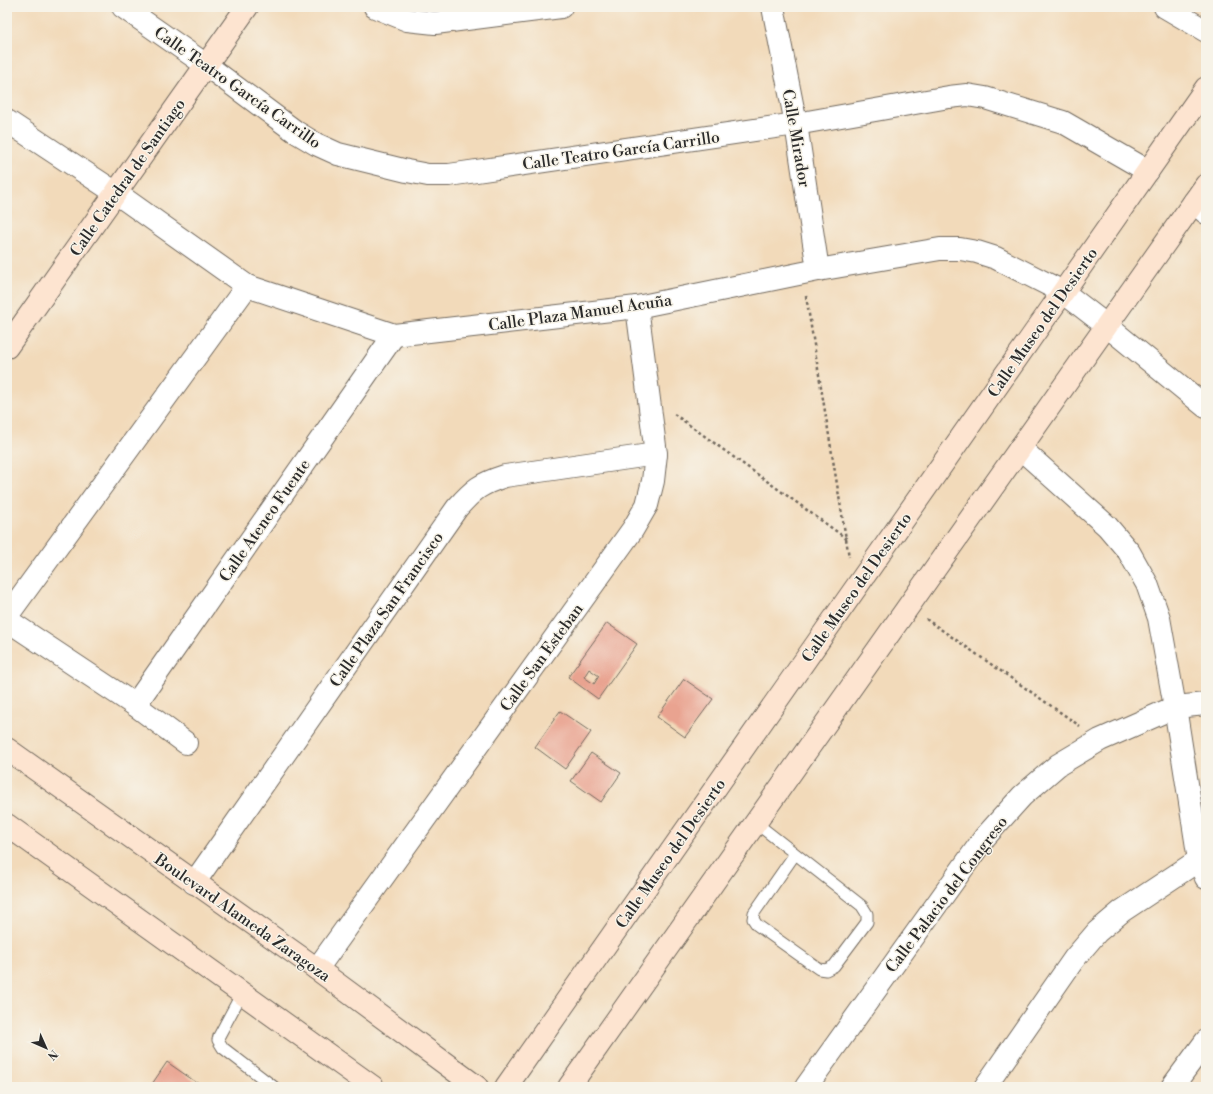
<svg xmlns="http://www.w3.org/2000/svg" width="1213" height="1094" viewBox="0 0 1213 1094" font-family="'Libre Bodoni',serif">
<rect width="100%" height="100%" fill="#f7f3e8"/>
<filter id="ink" filterUnits="userSpaceOnUse"><feTurbulence type="fractalNoise" baseFrequency=".025" numOctaves="2"/><feDisplacementMap in="SourceGraphic" scale="8" xChannelSelector="R" yChannelSelector="G"/><feConvolveMatrix kernelMatrix="1 2 1 2 8 2 1 2 1" color-interpolation-filters="sRGB"/></filter>
<filter id="wash" filterUnits="userSpaceOnUse"><feTurbulence type="fractalNoise" baseFrequency=".012" numOctaves="4" result="noise"/><feDisplacementMap in="SourceGraphic" scale="16" xChannelSelector="R" yChannelSelector="G"/><feGaussianBlur stdDeviation="0.9" result="paint"/><feColorMatrix in="noise" values="0 0 0 0 0 0 0 0 0 0 0 0 0 0 0 0 0 1.4 0 .05"/><feComposite in="paint" operator="in"/></filter>
<g filter="url(#wash)">
<rect width="100%" height="100%" fill="#f2daba"/>
<g id="blocks">
<g fill="#e9a390" fill-rule="evenodd">
<path d="M607 623 637 644 598 699 568 677ZM589 669 599 676 594 684 584 677Z"/>
<path d="M684 679 713 699 685 737 657 717Z"/>
<path d="M560 711 591 732 565 769 535 747Z"/>
<path d="M591 753 621 773 601 802 571 781Z"/>
<path d="M167 1062 203 1087H150Z"/>
</g>
</g>
</g>
<g filter="url(#ink)">
<use href="#blocks" fill-opacity="0" stroke="#71685d" stroke-width="1"/>
<g fill="none" stroke-linecap="round" stroke-linejoin="round">
<g stroke="#71685d" stroke-width="13">
<g id="lane">
<path d="M756 823 862 906 867 914V922L834 966 826 970 819 969 757 925 753 919 754 913 795 854"/>
<path d="M242 993 219 1036 218 1040 223 1048 274 1087"/>
</g>
</g>
<g stroke="#71685d" stroke-width="24">
<g id="street">
<path d="M123 7 206 65 296 132 316 144 338 154 407 171 428 175H449L796 124 949 97 967 95 985 98 1063 122 1148 171"/>
<path d="M375 7 407 20 435 23 561 7"/>
<path d="M773 7 796 124 818 270"/>
<path d="M1165 7 1206 31"/>
<path d="M7 121 116 193 247 286 394 335 637 307 818 270 940 249H960L977 252 996 258 1063 292 1107 326 1206 407"/>
<path d="M1194 202 1206 213"/>
<path d="M1020 448 1107 526 1129 552 1147 584 1159 618 1175 707 1199 860 1206 878"/>
<path d="M7 616 247 286"/>
<path d="M7 620 135 705 186 743"/>
<path d="M135 705 394 335"/>
<path d="M194 883 457 508C474 489 480 484 505 476L656 454"/>
<path d="M317 969 633 529 647 505 653 481 656 454 637 307"/>
<path d="M806 1087 985 837 1022 796 1058 765 1100 740 1175 707 1206 704"/>
<path d="M985 1087 1074 959 1097 932 1122 911 1199 860"/>
<path d="M1172 1087 1206 1041"/>
</g>
</g>
<g stroke="#71685d" stroke-width="24">
<g id="secondary">
<path d="M7 347 247 7"/>
<path d="M7 749 317 969 477 1087"/>
<path d="M7 825 373 1087"/>
<path d="M506 1087 1206 88"/>
<path d="M569 1087 1206 185"/>
</g>
</g>
<g stroke="#71685d" stroke-width="2.5" stroke-dasharray="3 3" stroke-linecap="butt">
<path d="M806 296 849 557"/>
<path d="M674 414 847 539"/>
<path d="M926 619 1080 726"/>
</g>
<use href="#lane" stroke="#fff" stroke-width="11"/>
<use href="#street" stroke="#fff" stroke-width="22"/>
<use href="#secondary" stroke="#fde4d0" stroke-width="22"/>
</g>
</g>
<g text-anchor="middle" stroke-width="3" stroke-linejoin="round" paint-order="stroke">
<g font-size="16" fill="#2b2b2b" stroke="#f7f3e8">
<text transform="translate(238 87) rotate(35)" y="6">Calle Teatro García Carrillo</text>
<text transform="translate(797 138) rotate(80)" y="6">Calle Mirador</text>
<text transform="translate(621 150) rotate(-8)" y="6">Calle Teatro García Carrillo</text>
<text transform="translate(127 177) rotate(-55)" y="6">Calle Catedral de Santiago</text>
<text transform="translate(580 312) rotate(-8)" y="6">Calle Plaza Manuel Acuña</text>
<text transform="translate(1042 322) rotate(-55)" y="6">Calle Museo del Desierto</text>
<text transform="translate(264 520) rotate(-55)" y="6">Calle Ateneo Fuente</text>
<text transform="translate(856 587) rotate(-55)" y="6">Calle Museo del Desierto</text>
<text transform="translate(386 609) rotate(-55)" y="6">Calle Plaza San Francisco</text>
<text transform="translate(541 657) rotate(-54)" y="6">Calle San Esteban</text>
<text transform="translate(670 853) rotate(-55)" y="6">Calle Museo del Desierto</text>
<text transform="translate(946 894) rotate(-53)" y="6">Calle Palacio del Congreso</text>
<text transform="translate(243 917) rotate(35)" y="6">Boulevard Alameda Zaragoza</text>
</g>
</g>
<rect width="1213" height="1094" fill="none" stroke="#f7f3e8" stroke-width="24"/>
<g transform="translate(46 1048) rotate(135)" stroke="#f7f3e8" stroke-width="3" paint-order="stroke">
<path d="M0-3L7 15L0 10L-7 15Z" fill="#2b2b2b"/>
<text y="-6" font-size="11" font-weight="bold" text-anchor="middle" fill="#2b2b2b">N</text>
</g>
</svg>
